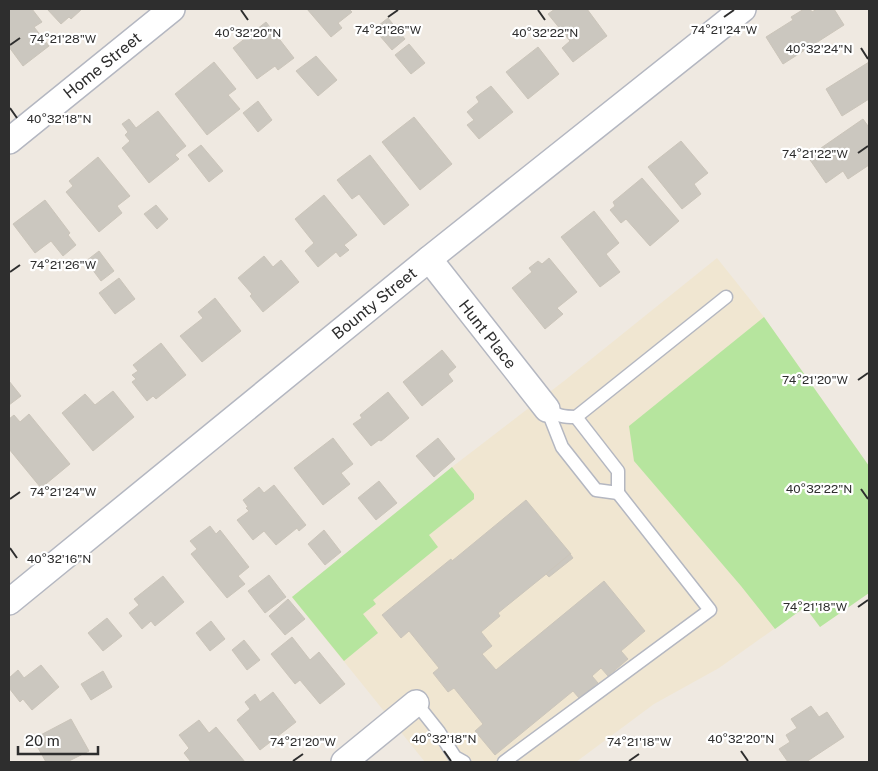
<svg xmlns="http://www.w3.org/2000/svg" width="878" height="771" viewBox="0 0 878 771" font-family="'Public Sans',sans-serif">
<rect width="100%" height="100%" fill="#efe9e1"/>
<path fill="#f0e6d1" d="M717 258 764 317 869 466V593L820 627 805 607 719 668 654 704 576 762H425L292 597 452 467 564 381Z"/>
<g fill="#b6e59e">
<path d="M764 317 869 466V593L820 627 805 607 775 629 741 586 634 461 629 426Z"/>
<path d="M452 467 474 494V499L429 535 438 547 373 600 376 604 363 614 378 633 344 661 292 597Z"/>
</g>
<g fill="#cbc7bf" stroke="#cbc5ba">
<path d="M9 9H32L42 22 34 27 49 46 23 66 9 47Z"/>
<path d="M47 9H82L71 19 69 17 61 24Z"/>
<path d="M307 9H349L352 12 338 23 342 28 331 37Z"/>
<path d="M555 9H587L607 36 573 62 562 48 570 41 548 14Z"/>
<path d="M804 9H810L812 12 817 9H834L844 25 783 64 766 37 793 20 791 17Z"/>
<path d="M388 18 405 39 392 50 374 29Z"/>
<path d="M266 22 294 58 278 70 275 66 257 79 233 48Z"/>
<path d="M409 44 425 63 411 74 395 55Z"/>
<path d="M538 47 559 74 528 99 506 72Z"/>
<path d="M316 56 337 80 318 96 296 71Z"/>
<path d="M214 62 236 89 228 95 240 109 207 135 175 94Z"/>
<path d="M869 62V99L842 116 826 89Z"/>
<path d="M491 86 513 112 479 139 467 125 474 120 467 112 479 102 476 97Z"/>
<path d="M258 101 272 120 258 132 243 113Z"/>
<path d="M158 111 186 146 175 155 179 159 149 183 122 148 130 141 125 135 128 132 122 124 129 119 136 128Z"/>
<path d="M414 117 452 164 420 190 382 142Z"/>
<path d="M863 119 868 126 869 124V165L848 179 843 171 826 183 808 157Z"/>
<path d="M681 141 708 173 694 184 701 194 682 209 648 167Z"/>
<path d="M201 145 223 171 209 182 188 155Z"/>
<path d="M370 155 409 205 384 225 359 194 352 199 337 180Z"/>
<path d="M98 157 130 196 117 206 122 213 99 232 66 192 73 186 69 181Z"/>
<path d="M642 178 679 221 650 246 626 219 621 223 610 210 615 206 613 202Z"/>
<path d="M324 195 357 235 344 245 349 250 340 257 336 252 318 267 305 251 314 243 295 219Z"/>
<path d="M45 200 70 233 68 235 76 245 63 256 51 241 35 253 13 224Z"/>
<path d="M156 205 168 219 157 229 144 214Z"/>
<path d="M594 211 619 243 606 254 620 272 600 287 561 237Z"/>
<path d="M99 251 114 271 101 281 86 261Z"/>
<path d="M264 256 273 267 281 260 299 282 263 312 250 296 252 294 238 278Z"/>
<path d="M549 258 577 292 557 308 563 314 545 329 512 288 532 272 529 268 538 261 542 264Z"/>
<path d="M119 278 135 299 115 314 99 293Z"/>
<path d="M215 298 241 331 202 362 180 336 203 318 198 312Z"/>
<path d="M161 343 186 375 156 399 153 396 147 401 132 382 136 379 132 375 138 371 133 365Z"/>
<path d="M442 350 456 367 448 374 453 381 422 406 403 382Z"/>
<path d="M9 381 21 396 9 405Z"/>
<path d="M113 391 134 417 93 451 62 413 85 394 95 405Z"/>
<path d="M388 392 409 418 381 441 379 440 371 446 353 424 362 418 360 415Z"/>
<path d="M29 414 70 464 41 488 9 449V419L14 415 20 422Z"/>
<path d="M333 438 353 464 341 473 350 484 323 505 294 468Z"/>
<path d="M438 438 455 459 434 477 416 456Z"/>
<path d="M379 481 397 503 376 520 358 498Z"/>
<path d="M274 485 306 525 299 531 297 528 276 545 264 531 253 540 237 520 249 511 246 508 248 507 243 500 259 487 264 493Z"/>
<path d="M526 500 571 554 498 613 500 616 481 632 492 646 482 654 496 670 604 581 645 631 621 651 628 659 608 676 601 668 592 676 598 683 579 698 573 691 495 755 475 731 483 724 454 688 448 692 433 673 439 668 409 631 401 638 382 615 451 559 452 561Z"/>
<path d="M210 526 216 534 220 530 249 567 238 576 245 584 227 598 191 554 197 549 190 541Z"/>
<path d="M324 530 341 552 325 565 308 544Z"/>
<path d="M570 554 573 558 549 577 546 574Z"/>
<path d="M269 575 286 597 265 613 248 591Z"/>
<path d="M163 576 184 602 155 626 151 621 142 629 129 613 139 605 134 599Z"/>
<path d="M288 599 305 619 285 635 269 616Z"/>
<path d="M107 618 122 636 103 651 88 633Z"/>
<path d="M211 621 225 639 210 651 196 633Z"/>
<path d="M292 637 310 660 319 652 345 684 320 704 300 680 295 684 271 654Z"/>
<path d="M244 640 260 660 247 670 232 650Z"/>
<path d="M41 665 59 687 32 710 23 699 20 702 9 688V678L18 670 24 678Z"/>
<path d="M103 671 112 687 91 700 81 684Z"/>
<path d="M273 692 296 722 260 750 237 720 250 709 245 702 255 694 260 702Z"/>
<path d="M811 706 819 717 827 712 844 737 806 762H788L779 749 790 742 786 735 797 728 791 719Z"/>
<path d="M71 719 89 751 67 762H46L33 739Z"/>
<path d="M199 720 209 733 216 727 245 762H191L184 753 189 748 179 735Z"/>
</g>
<g fill="none" stroke-linecap="round" stroke-linejoin="round">
<g stroke="#b4b7c1" stroke-width="15">
<g id="service">
<path d="M547 409C557 416 564 417 576 417L726 297"/>
<path d="M547 409 562 447 596 490 618 493V471L576 417"/>
<path d="M416 703 439 732 455 757 464 762"/>
<path d="M504 762 710 610 618 493"/>
</g>
</g>
<g stroke="#b4b7c1" stroke-width="28">
<g id="minor">
<path d="M9 141 172 9"/>
<path d="M429 259 547 409"/>
<path d="M9 602 429 259 743 9"/>
<path d="M344 762 416 703"/>
</g>
</g>
<use href="#service" stroke="#fff" stroke-width="12"/>
<use href="#minor" stroke="#fff" stroke-width="25"/>
</g>
<path fill="none" stroke="#2e2e2e" stroke-width="2" d="M241 10 248 20M538 10 545 20M388 17 398 10M724 17 734 10M10 45 20 38M861 48 868 59M10 108 17 118M858 153 868 146M10 272 20 265M858 380 868 373M861 489 868 499M10 499 20 492M10 548 17 558M858 607 868 600M444 751 451 761M741 751 748 761M293 761 303 754M629 761 639 754"/>
<g text-anchor="middle" stroke-width="4.5" stroke-linejoin="round" paint-order="stroke">
<g font-size="16" fill="#2e2e2e" stroke="#fff">
<text transform="translate(102 65) rotate(-39)" y="6">Home Street</text>
<text transform="translate(374 303) rotate(-39)" y="6">Bounty Street</text>
<text transform="translate(488 334) rotate(52)" y="6">Hunt Place</text>
</g>
</g>
<g font-size="12" text-anchor="middle" fill="#2e2e2e" stroke="#fff" stroke-width="4.5" stroke-linejoin="round" paint-order="stroke">
<text x="388" y="34">74°21'26"W</text>
<text x="724" y="34">74°21'24"W</text>
<text x="248" y="37">40°32'20"N</text>
<text x="545" y="37">40°32'22"N</text>
<text x="63" y="43">74°21'28"W</text>
<text x="819" y="53">40°32'24"N</text>
<text x="59" y="123">40°32'18"N</text>
<text x="815" y="158">74°21'22"W</text>
<text x="63" y="269">74°21'26"W</text>
<text x="815" y="384">74°21'20"W</text>
<text x="819" y="493">40°32'22"N</text>
<text x="63" y="496">74°21'24"W</text>
<text x="59" y="563">40°32'16"N</text>
<text x="815" y="611">74°21'18"W</text>
<text x="444" y="743">40°32'18"N</text>
<text x="741" y="743">40°32'20"N</text>
<text x="303" y="746">74°21'20"W</text>
<text x="639" y="746">74°21'18"W</text>
</g>
<rect width="878" height="771" fill="none" stroke="#2e2e2e" stroke-width="20"/>
<path d="M18 746v8h80v-8" fill="none" stroke="#2e2e2e" stroke-width="2.5"/>
<text x="25" y="746" font-size="15" fill="#2e2e2e" stroke="#ffffff" stroke-width="4" paint-order="stroke">20 m</text>
</svg>
